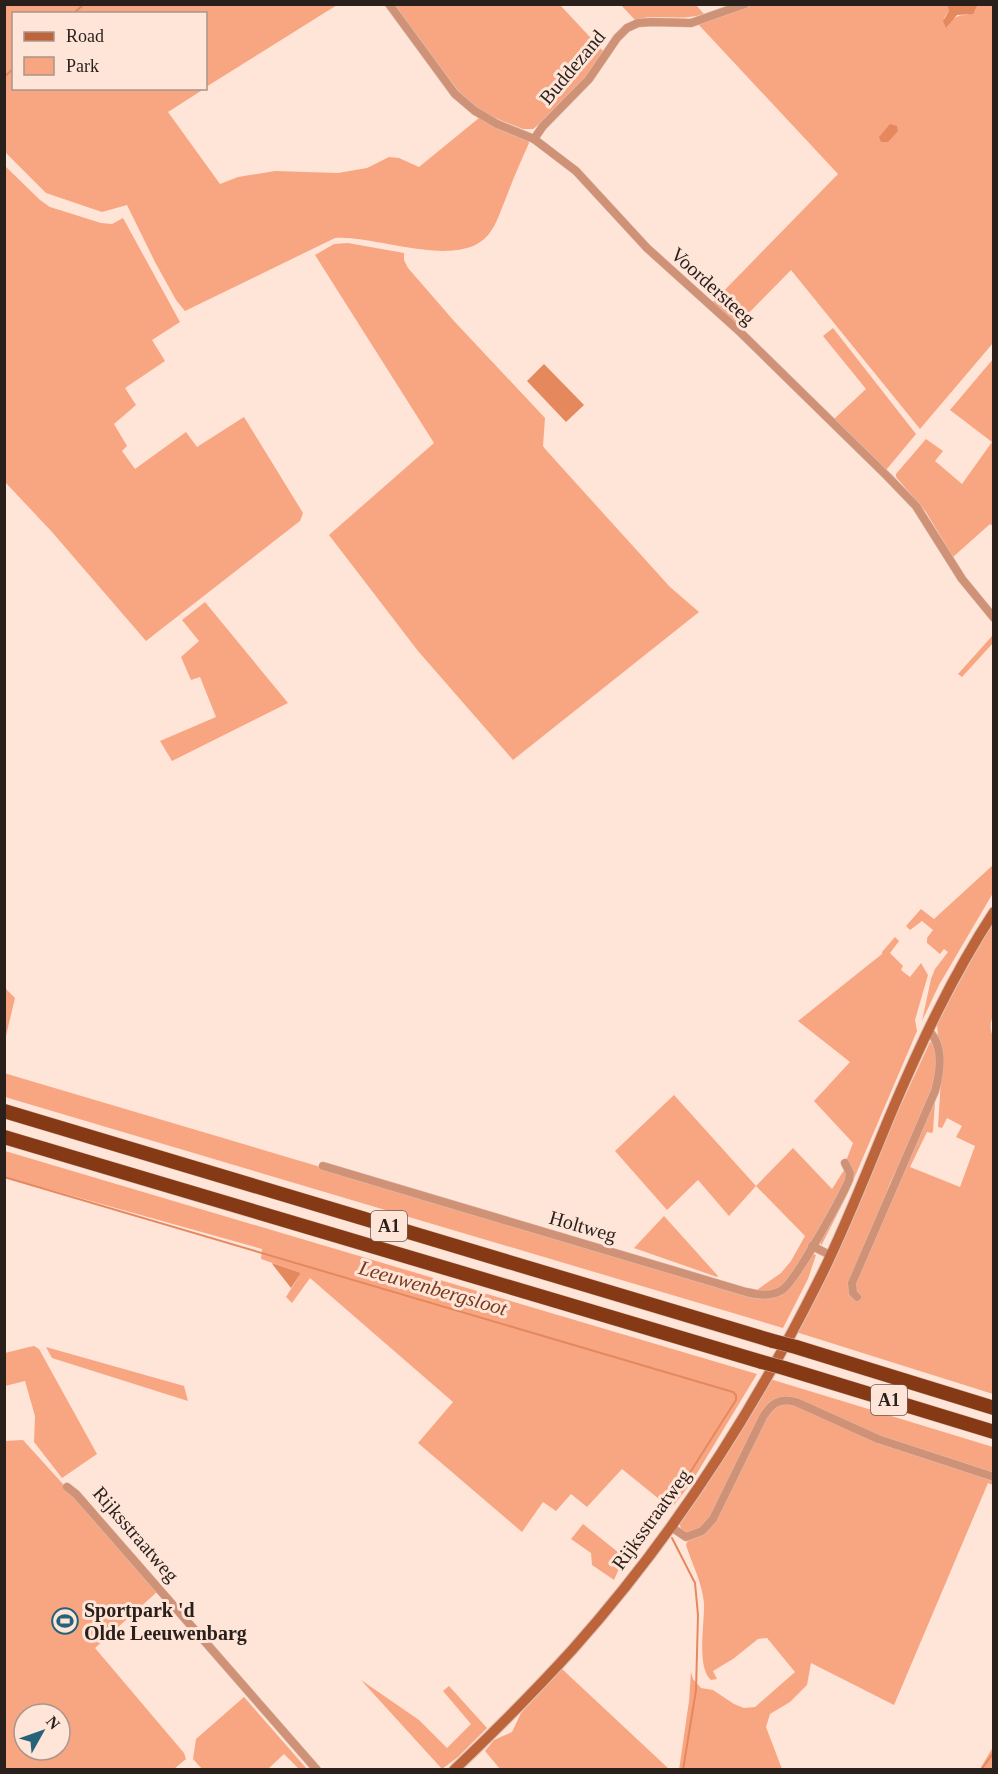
<svg xmlns="http://www.w3.org/2000/svg" width="998" height="1774" viewBox="0 0 998 1774" font-family="'Times New Roman',serif">
<rect width="100%" height="100%" fill="#ffe4d8"/>
<g fill="#f8a682" fill-rule="evenodd">
<path d="M947 4 949 11 944 18 947 27C959 6 971 23 978 5H993V343L920 429 791 270 737 325 712 303 838 174 698 24 753 5Z"/>
<path d="M4 5H337L206 87V14H14V88L204 89 168 112 220 184 238 177 275 171 338 173 367 168 389 157 399 158 419 167 479 118 528 140 529 143C521 161 513 179 506 198 501 209 498 221 491 231 464 273 378 235 335 238L185 311 176 300 155 262 127 205 102 212 46 193 5 152Z"/>
<path d="M394 5H560L604 52 587 77 537 126 533 129H523L500 120 481 111 462 96Z"/>
<path d="M621 5H696L704 14C680 22 657 13 635 20Z"/>
<path d="M4 165 40 200 50 207 101 223 112 224 123 218 180 322 152 340 165 361 125 388 136 405 114 424 127 446 122 451 135 469 186 432 197 447 244 417 303 513 300 521 146 641 52 532 5 482Z"/>
<path d="M348 243 404 253V260L408 268 454 321 545 418 543 446 546 450 670 587 699 612 513 760 418 651 329 535 434 443 315 255 334 244Z"/>
<path d="M833 328 916 434 886 470 834 419 866 389 823 336Z"/>
<path d="M993 359V526L990 524 953 557 926 512 896 477V474L926 439 943 451 935 461 962 484 992 442 950 410Z"/>
<path d="M205 602 288 703 172 761 160 741 216 717 200 677 191 680 181 657 199 641 182 620Z"/>
<path d="M993 635V643L962 677 958 674Z"/>
<path d="M993 865V893L939 985 922 1021 931 979 935 969 948 952 944 949 940 954 927 943V938L933 930 922 921 910 930 906 926 921 909 934 919Z"/>
<path d="M993 919 994 1016C989 1021 990 1032 994 1038L993 1394 796 1332 930 1042 934 1043 937 1061 934 1084 919 1123 890 1183 853 1288 935 1102 933 1131 932 1133 927 1132 910 1167 960 1187 975 1146 956 1137 962 1126 947 1118 942 1128 938 1127 941 1079 937 1024Z"/>
<path d="M895 937 899 941 890 953 903 966 901 970 910 977 921 963 928 975 915 1020 917 1031 847 1195 821 1246 820 1237 848 1187 846 1161 853 1143 814 1101 850 1062 798 1021 882 954V952Z"/>
<path d="M5 988 15 998 5 1040Z"/>
<path d="M4 1073 752 1295H775L812 1253 816 1255 808 1279 783 1328 5 1097Z"/>
<path d="M674 1095 756 1186 793 1148 832 1189 846 1167 848 1177 806 1253 784 1285 769 1292H754L781 1273 791 1261 805 1236 756 1186 729 1216 698 1180 667 1210 615 1151Z"/>
<path d="M5 1151 757 1374 691 1483 674 1505 664 1503 622 1469 587 1507 571 1494 556 1511 543 1502 522 1532 418 1443 453 1402 310 1278 292 1303 286 1297 301 1273 261 1259 262 1249 5 1177Z"/>
<path d="M664 1216 718 1276 717 1277 634 1248Z"/>
<path d="M29 1347 34 1346 39 1349 97 1454 62 1478 34 1442 35 1416 25 1381 5 1386V1353Z"/>
<path d="M46 1347 184 1386 188 1401 52 1358Z"/>
<path d="M770 1379 993 1447V1475L880 1438 796 1400 776 1399 717 1508 702 1528 689 1534 681 1530 679 1520Z"/>
<path d="M786 1402 993 1480V1485L988 1483 894 1705 811 1663 807 1685 790 1702 770 1714 766 1727 782 1769 679 1770 689 1701 691 1672 693 1679 701 1688 713 1690 734 1704 744 1708 755 1707 795 1672 767 1638 758 1639 733 1659 713 1671 717 1679 711 1680C696 1667 705 1622 704 1603 702 1582 692 1564 686 1545L687 1542 701 1533 771 1408Z"/>
<path d="M23 1440 62 1483 75 1495 158 1591 95 1648 184 1753 186 1759 174 1769H5L4 1441ZM24 1714H60V1750H24Z"/>
<path d="M583 1524 624 1557 614 1580 592 1565 591 1553 571 1539Z"/>
<path d="M562 1669 669 1769H500L485 1751 494 1740 512 1732 521 1713Z"/>
<path d="M361 1680 419 1720 447 1748 471 1724 443 1691 449 1686 487 1728 458 1757 442 1769Z"/>
<path d="M244 1697 307 1769H299L284 1754 268 1769H202L193 1759 196 1739Z"/>
<path d="M993 1747V1769H980Z"/>
</g>
<g fill="#e6885e">
<path d="M947 5H978L973 14 957 15 946 28 943 21 949 11Z"/>
<path d="M890 124 897 126 898 131 888 142H881L879 137Z"/>
<path d="M544 364 584 405 566 422 527 381Z"/>
<path d="M272 1263 301 1273 291 1288 273 1265Z"/>
</g>
<g fill="none" stroke-linecap="round" stroke-linejoin="round">
<g stroke="#e6885e" stroke-width="2">
<path d="M73 14 84 4"/>
<path d="M4 77 14 68"/>
<path d="M4 1177 733 1392 736 1395V1400L684 1482 671 1497"/>
<path d="M672 1538 695 1583 698 1615 696 1690 683 1770"/>
<path d="M981 1770 994 1752"/>
</g>
<g stroke="#d8c1b6" stroke-width="9">
<g id="minor">
<path d="M389 4 455 94 475 111 497 124 534 139 576 171 647 248 739 331 887 476 916 506 962 579 994 618"/>
<path d="M534 139 543 126 589 79 617 38 627 28 638 23 652 22 691 23 745 4"/>
<path d="M323 1166 746 1292C759 1295 771 1297 782 1290 796 1281 841 1198 849 1180L850 1173 845 1163"/>
<path d="M812 1246 830 1255"/>
<path d="M857 1297 853 1293 852 1283 935 1091C940 1073 944 1046 929 1031"/>
<path d="M67 1487 76 1494 317 1770"/>
<path d="M671 1527 686 1537 702 1531 713 1519 763 1417C771 1404 779 1397 796 1402L878 1439 994 1477"/>
</g>
</g>
<g stroke="#d8c1b6" stroke-width="12">
<path id="secondary" d="M454 1770C495 1731 535 1691 573 1649 672 1538 754 1411 820 1278 846 1226 867 1171 889 1118 919 1047 952 976 994 912"/>
</g>
<g stroke="#d8c1b6" stroke-width="15">
<g id="motorway">
<path d="M4 1111 773 1341"/>
<path d="M4 1137 762 1362"/>
<path d="M796 1347 994 1408"/>
<path d="M784 1368 994 1432"/>
</g>
</g>
<use href="#minor" stroke="#d09277" stroke-width="8"/>
<use href="#secondary" stroke="#be643b" stroke-width="10"/>
<use href="#motorway" stroke="#853a15" stroke-width="14"/>
<g stroke="#d8c1b6" stroke-width="15" stroke-linecap="butt">
<g id="motorway-bridge">
<path d="M773 1341 796 1347"/>
<path d="M762 1362 784 1368"/>
</g>
</g>
<use href="#motorway-bridge" stroke="#853a15" stroke-width="14"/>
</g>
<defs>
<g id="stadium-ring" transform="scale(1.35)"><circle r="9.5" fill="#ffe4d8" stroke="#246379" stroke-width="1.5"/><path d="M0-5a6.5 5 0 1 0 0 10a6.5 5 0 1 0 0-10ZM-3.5-1.8h7v3.6h-7Z" fill="#246379"/></g>
</defs>
<g fill-rule="evenodd">
<use href="#stadium-ring" x="65" y="1621"/>
</g>
<g text-anchor="middle" stroke-width="6" stroke-linejoin="round" paint-order="stroke">
<g fill="#ffe4d8" stroke="#695a54" stroke-width="1.5">
<rect x="371" y="1211" width="36" height="30" rx="4.5"/>
<rect x="871" y="1385" width="36" height="30" rx="4.5"/>
</g>
<g font-size="18" font-weight="bold" fill="#291f1b">
<text x="389" y="1232">A1</text>
<text x="889" y="1406">A1</text>
</g>
<g font-size="20" fill="#291f1b" stroke="#ffe4d8">
<text transform="translate(572 67) rotate(-50)" y="7">Buddezand</text>
<text transform="translate(713 286) rotate(42)" y="7">Voordersteeg</text>
<text transform="translate(583 1226) rotate(16)" y="7">Holtweg</text>
<text transform="translate(651 1519) rotate(-54)" y="7">Rijksstraatweg</text>
<text transform="translate(136 1534) rotate(49)" y="7">Rijksstraatweg</text>
</g>
<g font-size="20" font-weight="bold" fill="#291f1b" stroke="#ffe4d8" text-anchor="start">
<text x="84" y="1617">Sportpark 'd<tspan x="84" dy="23">Olde Leeuwenbarg</tspan></text>
</g>
<g font-size="21" font-style="italic" fill="#793b1e" stroke="#ffe4d8">
<text transform="translate(433 1288) rotate(16)" y="7">Leeuwenbergsloot</text>
</g>
</g>
<rect width="998" height="1774" fill="none" stroke="#291f1b" stroke-width="12"/>
<rect x="12" y="12" width="195" height="78" fill="#ffe4d8" stroke="#a9958c" stroke-width="1.5"/>
<rect x="24" y="32" width="30" height="9" fill="#be643b" stroke="#a9958c" stroke-width="1.5"/>
<text x="66" y="42" font-size="18" fill="#291f1b">Road</text>
<rect x="24" y="57" width="30" height="18" fill="#f8a682" stroke="#a9958c" stroke-width="1.5"/>
<text x="66" y="72" font-size="18" fill="#291f1b">Park</text>
<g transform="translate(42 1732) rotate(50)"><circle r="28" fill="#ffe4d8" stroke="#a9958c" stroke-width="1.5"/>
<path d="M0-4.5L10 22L0 15L-10 22Z" fill="#246379"/>
<text y="-9" font-size="16" font-weight="bold" text-anchor="middle" fill="#291f1b">N</text>
</g>
</svg>
